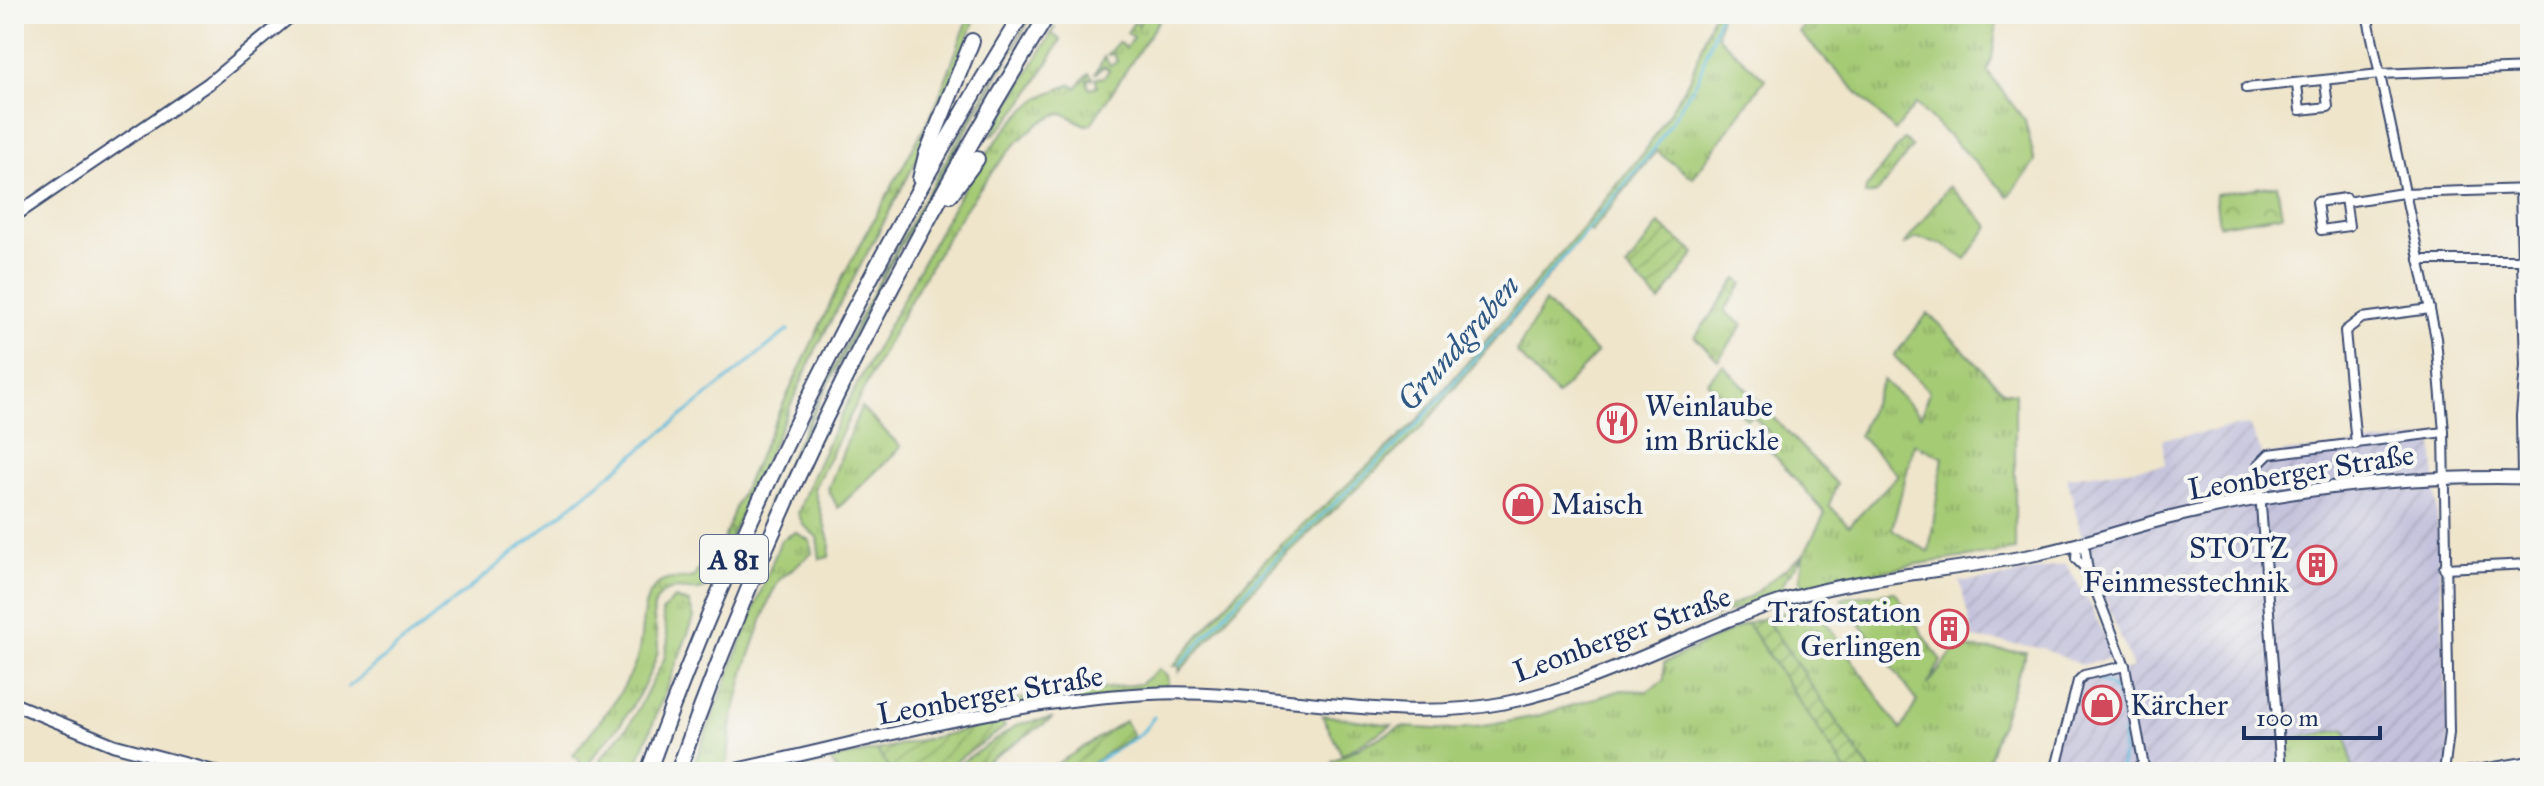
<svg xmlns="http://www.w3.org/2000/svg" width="2544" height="786" viewBox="0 0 2544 786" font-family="'IM FELL Great Primer',serif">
<defs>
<pattern id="industrial-furrows" width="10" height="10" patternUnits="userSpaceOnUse" patternTransform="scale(2)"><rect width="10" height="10" fill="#c3c1db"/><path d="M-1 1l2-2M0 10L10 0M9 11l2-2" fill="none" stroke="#a7a6be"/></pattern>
<pattern id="grass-tufts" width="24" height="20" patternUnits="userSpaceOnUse" patternTransform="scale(2)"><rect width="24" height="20" fill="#a5cb75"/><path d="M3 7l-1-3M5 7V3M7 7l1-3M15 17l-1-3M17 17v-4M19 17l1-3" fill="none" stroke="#86a563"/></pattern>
<pattern id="park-crowns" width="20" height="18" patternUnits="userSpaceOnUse" patternTransform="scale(2)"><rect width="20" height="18" fill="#a5cb75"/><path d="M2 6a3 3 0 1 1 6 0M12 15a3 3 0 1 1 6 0" fill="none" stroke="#86a563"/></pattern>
<pattern id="garden-furrows" width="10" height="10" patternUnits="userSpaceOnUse" patternTransform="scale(2)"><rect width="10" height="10" fill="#a5cb75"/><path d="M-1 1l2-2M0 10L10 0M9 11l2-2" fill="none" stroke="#86a563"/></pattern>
</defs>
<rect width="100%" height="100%" fill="#f6f6f2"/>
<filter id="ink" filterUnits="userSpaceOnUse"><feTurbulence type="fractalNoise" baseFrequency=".0125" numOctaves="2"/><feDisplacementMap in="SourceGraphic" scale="16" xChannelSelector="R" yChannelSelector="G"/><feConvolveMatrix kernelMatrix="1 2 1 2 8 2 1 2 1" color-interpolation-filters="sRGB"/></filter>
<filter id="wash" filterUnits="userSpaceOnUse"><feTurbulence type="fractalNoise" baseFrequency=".006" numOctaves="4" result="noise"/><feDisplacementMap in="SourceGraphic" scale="32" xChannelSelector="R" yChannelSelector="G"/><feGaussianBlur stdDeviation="1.8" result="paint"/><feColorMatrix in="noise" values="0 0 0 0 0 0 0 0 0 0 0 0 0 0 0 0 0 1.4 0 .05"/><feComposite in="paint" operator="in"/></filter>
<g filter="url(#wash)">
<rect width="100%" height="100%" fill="#efe5cb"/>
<g fill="url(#industrial-furrows)">
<path d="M2249 425 2263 455 2433 437 2450 771 2145 772 2143 765 2134 772H2047L2075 672 2099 677 2133 668 2085 550 2067 477 2165 465 2162 439Z"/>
<path d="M2066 564 2091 606 2114 658 2081 665 2042 648 1973 638 1960 581 1995 579Z"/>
</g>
<g fill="url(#grass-tufts)" stroke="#607d6a" stroke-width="2" fill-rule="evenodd">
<path d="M970 14H974L973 25 930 135 816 349 708 587C691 597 670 579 657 600 647 615 662 638 657 655 649 679 633 707 618 727 606 743 592 752 586 772H579V759L573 755C596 725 623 696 636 661 646 636 636 604 658 584 668 576 683 580 694 577L706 556H713L720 550 736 505 844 274 935 108Z"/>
<path d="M1033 14 891 263 820 401 765 520C762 508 787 465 794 450 865 299 946 155 1033 14Z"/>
<path d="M1149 14H1163L1091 124 1085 125 1063 113C985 124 853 414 814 488L830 544 829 557 820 559 817 537 803 525 798 513C825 439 866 368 903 299 938 235 977 149 1034 102 1045 92 1059 90 1072 84L1076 88 1089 73 1093 78 1087 80 1089 88 1097 86 1096 78 1104 77 1109 70 1104 66 1095 74 1104 57 1110 65 1117 61 1114 54 1107 55 1118 42 1126 48 1133 37 1127 33 1134 22 1139 25 1140 15Z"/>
<path d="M1713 14H1721L1717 36 1765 79 1693 178 1656 151 1591 232 1588 229 1422 427 1268 572 1179 672 1180 666H1173L1264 561 1417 421 1585 225 1648 147 1691 77Z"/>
<path d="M1812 14H1998L1992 59 1987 71 2025 121 2035 162 2009 196 1916 104 1895 131 1799 32Z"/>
<path d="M1055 27 1052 34 1061 40C1044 67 1022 114 990 137Z"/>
<path d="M1904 139 1912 147 1877 193 1865 195 1866 188Z"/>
<path d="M1949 186 1989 226 1966 259 1942 244 1917 238 1903 246Z"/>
<path d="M1737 279 1743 284 1724 311 1743 325 1718 360 1695 337Z"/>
<path d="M1545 302 1597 353 1557 395 1516 352Z"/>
<path d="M1928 313 2003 391 2015 393V550L1918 564 1807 588 1800 580 1803 557 1783 582V593L1694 624 1751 596 1804 554 1825 513 1768 448 1773 438 1753 415 1747 419 1707 382 1723 365 1837 484 1829 505 1849 526 1898 475 1859 435 1883 380 1921 416 1929 391 1894 356ZM1914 444 1943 457 1929 552 1892 529Z"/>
<path d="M861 407 901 447 838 508 828 489Z"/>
<path d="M796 532 810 541 812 553 780 579 771 595 745 669 731 726 728 761 721 768 691 772 781 540Z"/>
<path d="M1895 592 1941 661 1927 686 1956 648 2026 652 1984 772H1871L1765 618 1813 604 1901 730 1917 701 1841 598Z"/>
<path d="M674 598 689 603 694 618 634 772H598L601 758 630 724 664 660 668 640 662 612Z"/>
<path d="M1747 623 1847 772H1726L1723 768 1714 772H1338L1332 761 1401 727 1452 730 1490 725 1537 716 1622 690 1647 691 1664 680V663Z"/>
<path d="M1159 669 1167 676 1168 683 1163 689 886 734 885 727 1003 701 1140 684Z"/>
<path d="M1322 715 1392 725 1342 755Z"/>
<path d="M2346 729 2353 772H2287L2286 740Z"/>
<path d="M877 750 892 772H838L830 760Z"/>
</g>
<path fill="url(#park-crowns)" stroke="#607d6a" stroke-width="2" d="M2277 185 2282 215 2219 225 2215 194Z"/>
<g fill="url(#garden-furrows)" stroke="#607d6a" stroke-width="2">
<path d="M1659 224 1695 253 1660 302 1626 268Z"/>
<path d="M1765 618 1871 772H1847L1747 623Z"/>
<path d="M1053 718 971 772H947L1019 724Z"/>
<path d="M1125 721 1133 736 1079 772H1044Z"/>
<path d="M1002 722 1005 727 940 772H892L877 750Z"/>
</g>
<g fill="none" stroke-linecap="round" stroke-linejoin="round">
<g stroke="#5dbbdb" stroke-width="3">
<path d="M1180 665 1264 570 1416 426 1588 229 1654 149 1698 79 1720 14"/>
<path d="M2098 680C2119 687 2122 701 2124 722"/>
<path d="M348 687 788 330"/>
<path d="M1081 772 1141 734 1154 717"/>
<path d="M2121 772 2124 731"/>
</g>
</g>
</g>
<g filter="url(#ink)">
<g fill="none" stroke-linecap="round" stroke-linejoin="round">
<g stroke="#3b4a6e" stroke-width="12">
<g id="minor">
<path d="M2367 14 2436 338 2444 432 2449 733 2444 772"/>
<path d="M2297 85 2300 110 2328 107 2325 82"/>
<path d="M2246 88 2380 74 2530 68"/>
<path d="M2520 189 2525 366 2521 416 2522 477"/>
<path d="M2345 198 2349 226 2321 230 2317 202Z"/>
<path d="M2346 202 2403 193 2530 189"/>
<path d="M2419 260H2522"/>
<path d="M2356 444 2345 331 2362 318 2430 309"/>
<path d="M2444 568 2530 564"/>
<path d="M2088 571 2076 559 2077 544 2085 550 2088 571 2125 666 2145 772"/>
<path d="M2055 772 2078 681 2084 675 2125 666"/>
<path d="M2132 772 2143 764"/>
<path d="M2281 772 2258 465 2269 454 2444 432"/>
<path d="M2465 772 2530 761"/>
</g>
</g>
<g stroke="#3b4a6e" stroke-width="15">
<g id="secondary">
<path d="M14 216 208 84 293 14"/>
<path d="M14 704 114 745 216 772"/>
<path d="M725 772C869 741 1014 698 1162 693 1276 690 1390 725 1504 703 1605 683 1693 628 1791 598 1871 575 1956 571 2038 554 2086 544 2133 526 2181 515 2297 487 2411 475 2530 478"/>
</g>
</g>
<g stroke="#3b4a6e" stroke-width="18">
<g id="motorway">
<path d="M920 179 926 155 972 41"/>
<path d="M950 195 977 159"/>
<path d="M648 772C744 506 875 254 1022 14"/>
<path d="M678 772C771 505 900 255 1048 14"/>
</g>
</g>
<use href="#minor" stroke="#fff" stroke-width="8"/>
<use href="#secondary" stroke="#fff" stroke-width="11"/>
<use href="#motorway" stroke="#fff" stroke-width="14"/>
</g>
</g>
<defs>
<g id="restaurant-ring" transform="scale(2)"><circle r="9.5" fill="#f6f6f2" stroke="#d1495b" stroke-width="1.5"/><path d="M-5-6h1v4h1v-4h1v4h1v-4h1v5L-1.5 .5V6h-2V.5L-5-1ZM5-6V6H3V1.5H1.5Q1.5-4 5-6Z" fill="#d1495b"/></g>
<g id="shop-ring" transform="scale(2)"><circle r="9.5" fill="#f6f6f2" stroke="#d1495b" stroke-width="1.5"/><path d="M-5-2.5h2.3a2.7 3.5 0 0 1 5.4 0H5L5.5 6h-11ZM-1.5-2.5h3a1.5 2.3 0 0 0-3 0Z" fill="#d1495b"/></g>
<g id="building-ring" transform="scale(2)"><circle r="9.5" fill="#f6f6f2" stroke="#d1495b" stroke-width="1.5"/><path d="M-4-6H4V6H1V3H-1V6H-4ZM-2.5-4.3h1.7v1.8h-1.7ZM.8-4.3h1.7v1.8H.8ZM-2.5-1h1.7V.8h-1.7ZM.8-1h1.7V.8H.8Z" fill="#d1495b"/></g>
</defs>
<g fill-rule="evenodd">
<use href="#restaurant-ring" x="1617" y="423"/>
<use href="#shop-ring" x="1523" y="504"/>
<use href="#building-ring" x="2317" y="565"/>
<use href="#building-ring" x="1949" y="629"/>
<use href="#shop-ring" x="2102" y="705"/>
</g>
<g text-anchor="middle" stroke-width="8" stroke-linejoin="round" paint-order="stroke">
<rect fill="#f6f6f2" stroke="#5d6b8a" stroke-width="2" x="700" y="535" width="68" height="48" rx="6"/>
<g font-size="28" font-weight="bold" fill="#1b2f5e">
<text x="734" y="569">A 81</text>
</g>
<g font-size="30" fill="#1b2f5e" stroke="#f6f6f2" text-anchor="start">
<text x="1645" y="416">Weinlaube<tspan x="1645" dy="34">im Brückle</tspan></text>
<text x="1551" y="514">Maisch</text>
<text x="2289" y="558" text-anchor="end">STOTZ<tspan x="2289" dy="34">Feinmesstechnik</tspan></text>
<text x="1921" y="622" text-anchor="end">Trafostation<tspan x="1921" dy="34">Gerlingen</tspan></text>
<text x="2130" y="715">Kärcher</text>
</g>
<g font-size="30" fill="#1b2f5e" stroke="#f6f6f2">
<text transform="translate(2301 472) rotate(-9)" y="10">Leonberger Straße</text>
<text transform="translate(1622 634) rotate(-20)" y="10">Leonberger Straße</text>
<text transform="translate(990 695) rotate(-10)" y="10">Leonberger Straße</text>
</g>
<g font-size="32" font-style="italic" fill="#2f5984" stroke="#f6f6f2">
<text transform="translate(1458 343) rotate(-49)" y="11">Grundgraben</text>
</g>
</g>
<rect width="2544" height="786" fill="none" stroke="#f6f6f2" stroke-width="48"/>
<path d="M2244 726v12h136v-12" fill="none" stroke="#1b2f5e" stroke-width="4"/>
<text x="2256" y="726" font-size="24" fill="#1b2f5e" stroke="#f6f6f2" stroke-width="6" paint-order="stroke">100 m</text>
</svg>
